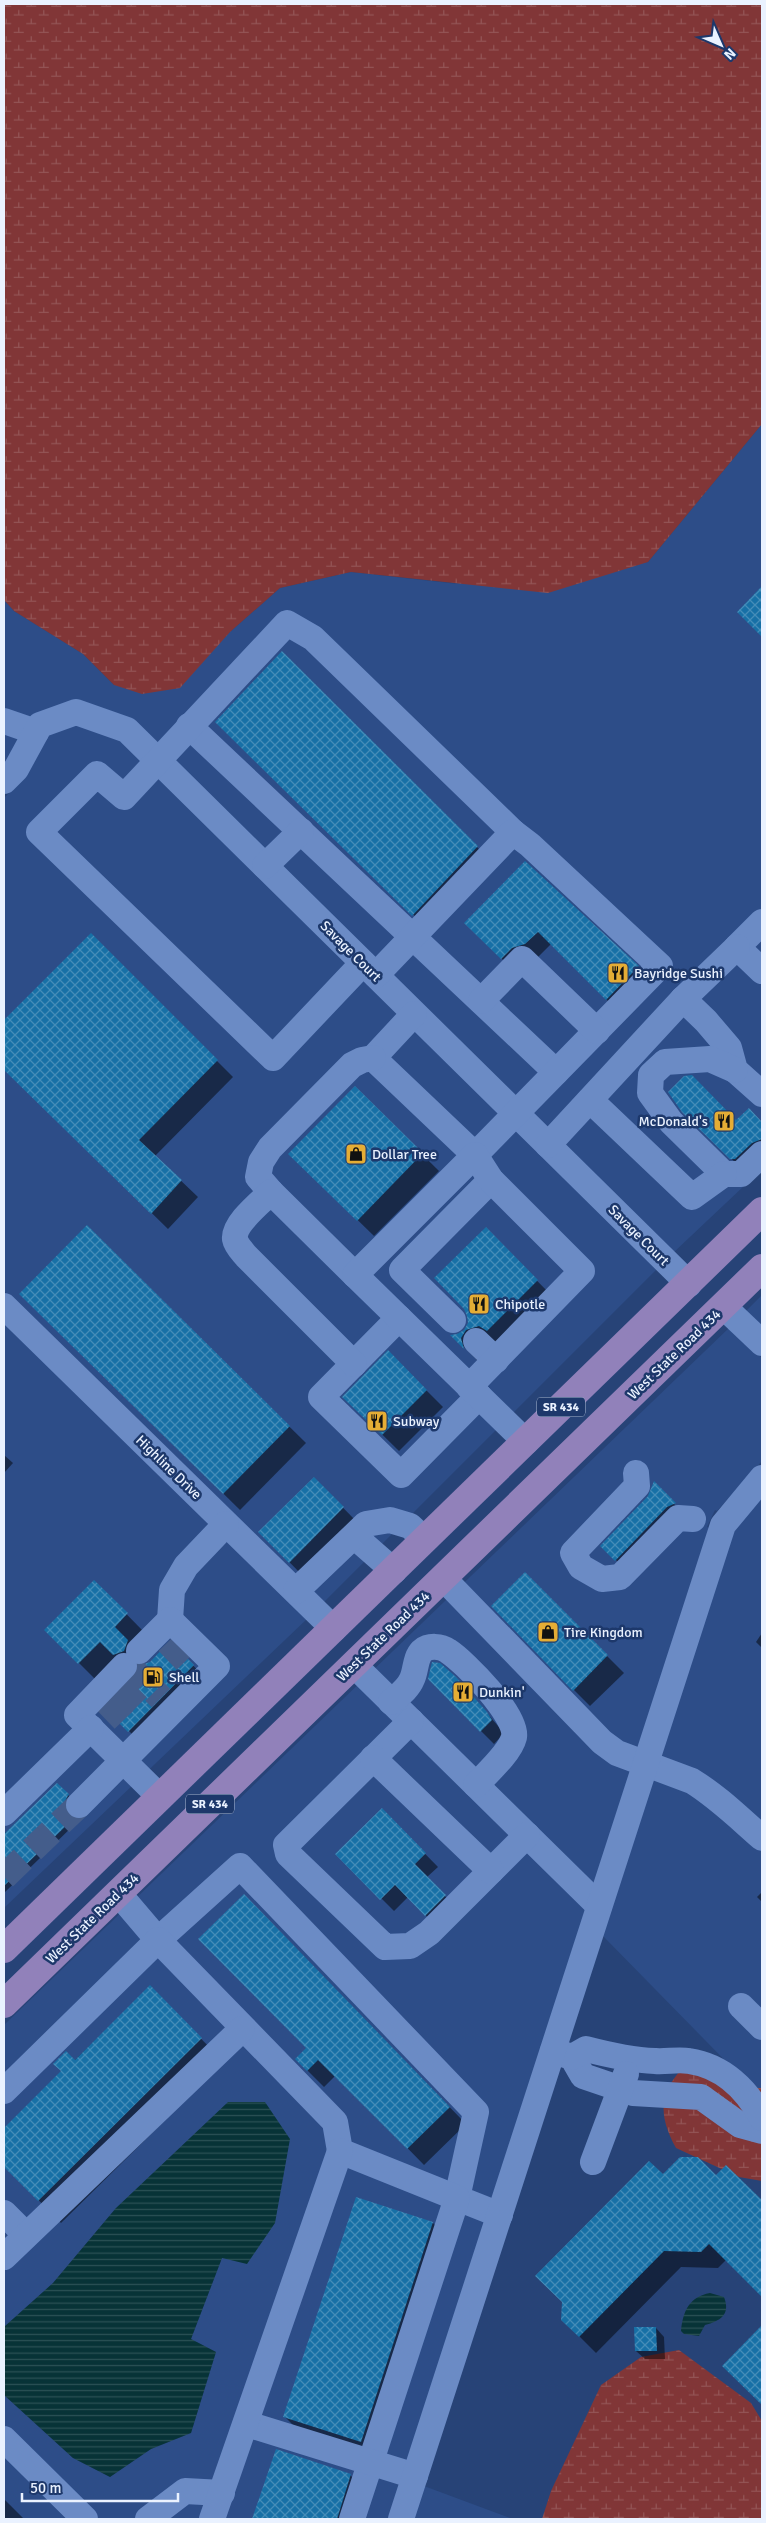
<svg xmlns="http://www.w3.org/2000/svg" width="766" height="2523" viewBox="0 0 766 2523" font-family="Signika,sans-serif">
<defs>
<pattern id="wetland-marsh" width="20" height="14" patternUnits="userSpaceOnUse" patternTransform="scale(1.25)"><rect width="20" height="14" fill="#813637"/><path d="M1 5h8M5 5V1M11 12h8M15 12V8" fill="none" stroke="#935455"/></pattern>
<pattern id="water-rules" width="6" height="5" patternUnits="userSpaceOnUse" patternTransform="scale(1.25)"><rect width="6" height="5" fill="#073337"/><path d="M0 2.5h6" fill="none" stroke="#2b5155"/></pattern>
<pattern id="building-cross-hatch" width="8" height="8" patternUnits="userSpaceOnUse" patternTransform="scale(1.25)"><rect width="8" height="8" fill="#1770a6"/><path d="M0 0l8 8M0 8l8-8" fill="none" stroke="#448cb8"/></pattern>
</defs>
<rect width="100%" height="100%" fill="#274377"/>
<g fill="#2d4d88">
<path d="M762 424V1169L673 1253 78 701 4 764V600L14 611 83 654 114 685 230 632 280 588 351 572 458 584 648 562Z"/>
<path d="M77 724 121 740 658 1268 323 1603 4 1291V798L24 778 49 735Z"/>
<path d="M762 1295V1328L745 1312Z"/>
<path d="M4 1321 308 1618 4 1908Z"/>
<path d="M730 1327 762 1358V1461L717 1511 715 1510 707 1527 709 1528 388 2519H4V2395L73 2458 110 2477 151 2449 191 2433 216 2352 191 2339 222 2258 116 2208 53 2283 4 2327V2025Z"/>
<path d="M762 1497V2088H752L602 1935 733 1531Z"/>
<path d="M424 2486 513 2519H413Z"/>
</g>
<g fill="url(#wetland-marsh)">
<path d="M4 4H762V424L648 562 548 593 351 572 280 588 230 632 180 688 142 694 114 685 83 654 14 611 4 600Z"/>
<path d="M687 2064 752 2088H762V2181L739 2177 676 2148C658 2115 658 2091 687 2064Z"/>
<path d="M679 2350 751 2403 762 2421V2519H542L551 2491 601 2385 641 2357Z"/>
</g>
<g fill="url(#water-rules)">
<path d="M228 2102H265L290 2139 275 2223 247 2264 222 2258 191 2339 216 2352 191 2433 151 2449 110 2477 73 2458 4 2395V2327L53 2283 116 2208Z"/>
<path d="M710 2293 724 2297C731 2315 720 2321 705 2325L699 2336 684 2334 681 2331C683 2311 689 2297 710 2293Z"/>
</g>
<g fill="#0007">
<path d="M282 653 490 860 426 927 217 722Z"/>
<path d="M525 863 650 980 619 1012 551 944 538 957 514 971 466 923Z"/>
<path d="M91 935 233 1077 155 1156 198 1197 168 1229 4 1068V1022Z"/>
<path d="M355 1088 439 1171 374 1236 290 1154Z"/>
<path d="M749 1110 762 1124V1158L744 1171 683 1111 737 1122Z"/>
<path d="M87 1227 306 1443 240 1510 21 1294Z"/>
<path d="M486 1229 554 1298 479 1362 453 1336 465 1331 469 1324Z"/>
<path d="M388 1352 443 1407 399 1451 344 1397Z"/>
<path d="M4 1455 13 1463 4 1473Z"/>
<path d="M314 1478 356 1521 302 1575 260 1532Z"/>
<path d="M654 1484 687 1517 628 1572 602 1546 649 1497Z"/>
<path d="M525 1574 624 1673 590 1706 574 1690Z"/>
<path d="M94 1581 143 1631 144 1658 142 1666 150 1663 170 1643 210 1682 145 1747 106 1708 136 1677 139 1669 95 1679 46 1630Z"/>
<path d="M762 1633V1648L756 1642Z"/>
<path d="M429 1679 468 1691 504 1733 494 1744Z"/>
<path d="M57 1784 72 1799 68 1805V1814L76 1823 4 1893V1832L7 1833Z"/>
<path d="M382 1810 438 1867 427 1877 457 1909 438 1928 408 1897 394 1911 337 1854Z"/>
<path d="M762 1892V1902L757 1897Z"/>
<path d="M261 1912 466 2124 424 2165 336 2075 324 2087 296 2059 308 2048Z"/>
<path d="M150 1987 224 2062 61 2223 4 2165V2129Z"/>
<path d="M726 2166 762 2201V2295L726 2260 718 2268 681 2267 596 2353 562 2319 663 2176 716 2177Z"/>
<path d="M357 2198 433 2223 449 2239 378 2458 301 2433 284 2416Z"/>
<path d="M762 2327V2404L724 2366Z"/>
<path d="M656 2328 664 2337 665 2359H645L636 2351Z"/>
<path d="M277 2450 350 2475 367 2491 358 2519H254Z"/>
<path d="M4 2499 24 2519H4Z"/>
</g>
<g fill="url(#building-cross-hatch)">
<path d="M762 586V637L737 612Z"/>
<path d="M282 651 478 846 412 916 215 722Z"/>
<path d="M525 861 639 966 606 1000 538 932 525 944 512 948 501 959 464 923Z"/>
<path d="M91 933 218 1060 139 1140 182 1180 151 1214 4 1070V1020Z"/>
<path d="M692 1075 736 1120 749 1108 762 1122V1139L752 1143 735 1159H730L682 1112 668 1092 684 1076Z"/>
<path d="M355 1086 423 1153 357 1221 288 1154Z"/>
<path d="M87 1225 290 1426 223 1494 19 1294Z"/>
<path d="M486 1227 538 1280 487 1331 479 1326 466 1330 461 1338 464 1349 450 1335 457 1334 464 1330 468 1323 467 1316 464 1309 434 1278Z"/>
<path d="M388 1350 427 1390 382 1435 342 1397Z"/>
<path d="M314 1477 344 1507 289 1563 258 1532Z"/>
<path d="M654 1481 676 1503 667 1507 615 1561 600 1546 648 1496Z"/>
<path d="M525 1572 608 1655 573 1691 491 1606Z"/>
<path d="M94 1580 128 1613 115 1627 128 1640 124 1651 113 1655 100 1642 78 1664 44 1630Z"/>
<path d="M170 1641 194 1665 128 1732 104 1708 135 1676 139 1666 150 1662Z"/>
<path d="M432 1662 440 1663 456 1677 487 1712 492 1720 480 1732 428 1679Z"/>
<path d="M57 1783 69 1794 65 1801 64 1808 73 1819 4 1886V1834Z"/>
<path d="M382 1808 426 1853 415 1864 446 1895 425 1916 395 1885 380 1900 335 1854Z"/>
<path d="M244 1894 450 2107 407 2149 318 2060 307 2071 295 2059 306 2048 198 1939Z"/>
<path d="M150 1985 202 2038 38 2201 4 2167V2128L61 2071 53 2064 66 2051 75 2060Z"/>
<path d="M680 2157H698L716 2175 726 2165 762 2200V2297L709 2244 701 2252 664 2251 579 2337 561 2320 562 2302 535 2276 649 2161 663 2174Z"/>
<path d="M356 2197 433 2222 361 2442 283 2417Z"/>
<path d="M762 2325V2405L722 2366Z"/>
<path d="M634 2327H656L657 2351H635Z"/>
<path d="M276 2449 351 2474 337 2519H252Z"/>
</g>
<g fill="none" stroke-linecap="round" stroke-linejoin="round">
<g stroke="#445d8b" stroke-width="26" stroke-dasharray="26 13" stroke-linecap="butt">
<path d="M168 1642 192 1667"/>
<path d="M127 1664 161 1698"/>
<path d="M119 1688 145 1714"/>
<path d="M106 1701 132 1728"/>
<path d="M4 1877 79 1805"/>
</g>
<g stroke="#6b8bc5" stroke-width="26">
<path d="M4 721 36 732"/>
<path d="M189 726 556 1072"/>
<path d="M4 781 16 769 40 725 76 712 127 730 689 1284"/>
<path d="M265 866 301 831"/>
<path d="M762 922 737 947 762 971"/>
<path d="M363 963 273 1058 39 832 97 774 124 797 287 623 313 638 513 832"/>
<path d="M376 975 513 832 530 845 660 966 475 1155 373 1058 414 1014"/>
<path d="M683 999 706 1021 729 1048 735 1070 762 1094"/>
<path d="M481 1001 522 959 597 1031"/>
<path d="M735 1070 710 1059 665 1062 651 1075 650 1093 671 1122 724 1174H741L762 1154"/>
<path d="M590 1100 692 1197 724 1174"/>
<path d="M548 1145 683 999 737 947"/>
<path d="M271 1192 258 1177 261 1162 270 1148 352 1065 362 1060 373 1058"/>
<path d="M4 1306 334 1629"/>
<path d="M723 1306 762 1343"/>
<path d="M399 1318 321 1397 401 1475 479 1396"/>
<path d="M453 1320 402 1270 491 1180"/>
<path d="M476 1341 496 1360"/>
<path d="M354 1364 246 1256C242 1251 236 1245 235 1239 233 1224 261 1202 271 1192L355 1275"/>
<path d="M469 1387 582 1271 491 1180 475 1155 355 1275 526 1442"/>
<path d="M636 1473 637 1486 573 1553 581 1567 602 1579 620 1577 678 1518 693 1519"/>
<path d="M354 1536 394 1571"/>
<path d="M443 1578 602 1742 617 1753 692 1781C718 1797 739 1818 762 1838"/>
<path d="M296 1591 366 1524 390 1520 410 1526 425 1540"/>
<path d="M170 1620 172 1590 186 1566 226 1524"/>
<path d="M354 1665 599 1906"/>
<path d="M124 1666 77 1715 160 1797"/>
<path d="M391 1702C399 1695 408 1689 412 1679 416 1671 415 1658 422 1651 429 1645 441 1646 448 1651 465 1662 518 1716 514 1737 510 1753 487 1773 476 1785"/>
<path d="M411 1721 286 1845 288 1854 385 1947 410 1946 429 1933 527 1835"/>
<path d="M373 1758 491 1871"/>
<path d="M79 1805 217 1666 170 1620 139 1651"/>
<path d="M4 1813 91 1728"/>
<path d="M118 1893 158 1940 240 1866 476 2112 457 2198 500 2215"/>
<path d="M741 2006 762 2027"/>
<path d="M553 2051 572 2057 583 2076 633 2093 701 2097 740 2125 762 2131"/>
<path d="M572 2057 586 2049C609 2055 632 2060 655 2061 666 2062 678 2059 689 2061 723 2066 747 2090 762 2118"/>
<path d="M4 2091 158 1940 335 2122 340 2151 457 2198 352 2519"/>
<path d="M593 2162 626 2074"/>
<path d="M4 2213 26 2235"/>
<path d="M4 2257 242 2029"/>
<path d="M247 2424 415 2476"/>
<path d="M4 2439 85 2519"/>
<path d="M148 2519 185 2491 222 2493"/>
<path d="M212 2519 340 2151"/>
<path d="M401 2519 723 1525 762 1478"/>
</g>
<g stroke="#9181ba" stroke-width="28">
<path d="M4 1949 762 1211"/>
<path d="M4 2004 762 1268"/>
</g>
</g>
<defs>
<g id="restaurant-square" transform="scale(1.125)"><rect x="-9" y="-9" width="18" height="18" rx="4" fill="#e5ad35" stroke="#1d386b"/><path d="M-5-6h1v4h1v-4h1v4h1v-4h1v5L-1.5 .5V6h-2V.5L-5-1ZM5-6V6H3V1.5H1.5Q1.5-4 5-6Z" fill="#111"/></g>
<g id="shop-square" transform="scale(1.125)"><rect x="-9" y="-9" width="18" height="18" rx="4" fill="#e5ad35" stroke="#1d386b"/><path d="M-5-2.5h2.3a2.7 3.5 0 0 1 5.4 0H5L5.5 6h-11ZM-1.5-2.5h3a1.5 2.3 0 0 0-3 0Z" fill="#111"/></g>
<g id="fuel-square" transform="scale(1.125)"><rect x="-9" y="-9" width="18" height="18" rx="4" fill="#e5ad35" stroke="#1d386b"/><path d="M-5.5-6h7V0h2V4h1.3V-2.5L3-4.5l.8-.8L6-3V5H2.5V1h-1V6h-7ZM-4.2-4.7v3.2H.2V-4.7Z" fill="#111"/></g>
</defs>
<g fill-rule="evenodd">
<use href="#restaurant-square" x="618" y="973"/>
<use href="#restaurant-square" x="724" y="1121"/>
<use href="#shop-square" x="356" y="1154"/>
<use href="#restaurant-square" x="479" y="1304"/>
<use href="#restaurant-square" x="377" y="1421"/>
<use href="#shop-square" x="548" y="1632"/>
<use href="#fuel-square" x="153" y="1677"/>
<use href="#restaurant-square" x="463" y="1692"/>
</g>
<g text-anchor="middle" stroke-width="5" stroke-linejoin="round" paint-order="stroke">
<g fill="#1d386b" stroke="#acbad3" stroke-width="1">
<rect x="537" y="1397.5" width="48" height="19" rx="4"/>
<rect x="186" y="1794.5" width="48" height="19" rx="4"/>
</g>
<g font-size="12" font-weight="bold" fill="#eaf2ff">
<text x="561" y="1411">SR 434</text>
<text x="210" y="1808">SR 434</text>
</g>
<g font-size="14" fill="#eaf2ff" stroke="#1d386b">
<text transform="translate(351 951) rotate(45)" y="5">Savage Court</text>
<text transform="translate(639 1235) rotate(45)" y="5">Savage Court</text>
<text transform="translate(674 1354) rotate(-44)" y="5">West State Road 434</text>
<text transform="translate(169 1467) rotate(44)" y="5">Highline Drive</text>
<text transform="translate(383 1636) rotate(-44)" y="5">West State Road 434</text>
<text transform="translate(92 1918) rotate(-44)" y="5">West State Road 434</text>
</g>
<g font-size="14" fill="#eaf2ff" stroke="#1d386b" text-anchor="start">
<text x="634" y="978">Bayridge Sushi</text>
<text x="708" y="1126" text-anchor="end">McDonald's</text>
<text x="372" y="1159">Dollar Tree</text>
<text x="495" y="1309">Chipotle</text>
<text x="393" y="1426">Subway</text>
<text x="564" y="1637">Tire Kingdom</text>
<text x="169" y="1682">Shell</text>
<text x="479" y="1697">Dunkin'</text>
</g>
</g>
<rect width="766" height="2523" fill="none" stroke="#eaf2ff" stroke-width="10"/>
<g transform="translate(721 45) rotate(135)" stroke="#1d386b" stroke-width="4" paint-order="stroke">
<path d="M0-4L9 19L0 12L-9 19Z" fill="#eaf2ff"/>
<text y="-8" font-size="14" font-weight="bold" text-anchor="middle" fill="#eaf2ff">N</text>
</g>
<path d="M22 2493v8h156v-8" fill="none" stroke="#eaf2ff" stroke-width="2.5"/>
<text x="30" y="2493" font-size="15" fill="#eaf2ff" stroke="#1d386b" stroke-width="4" paint-order="stroke">50 m</text>
</svg>
